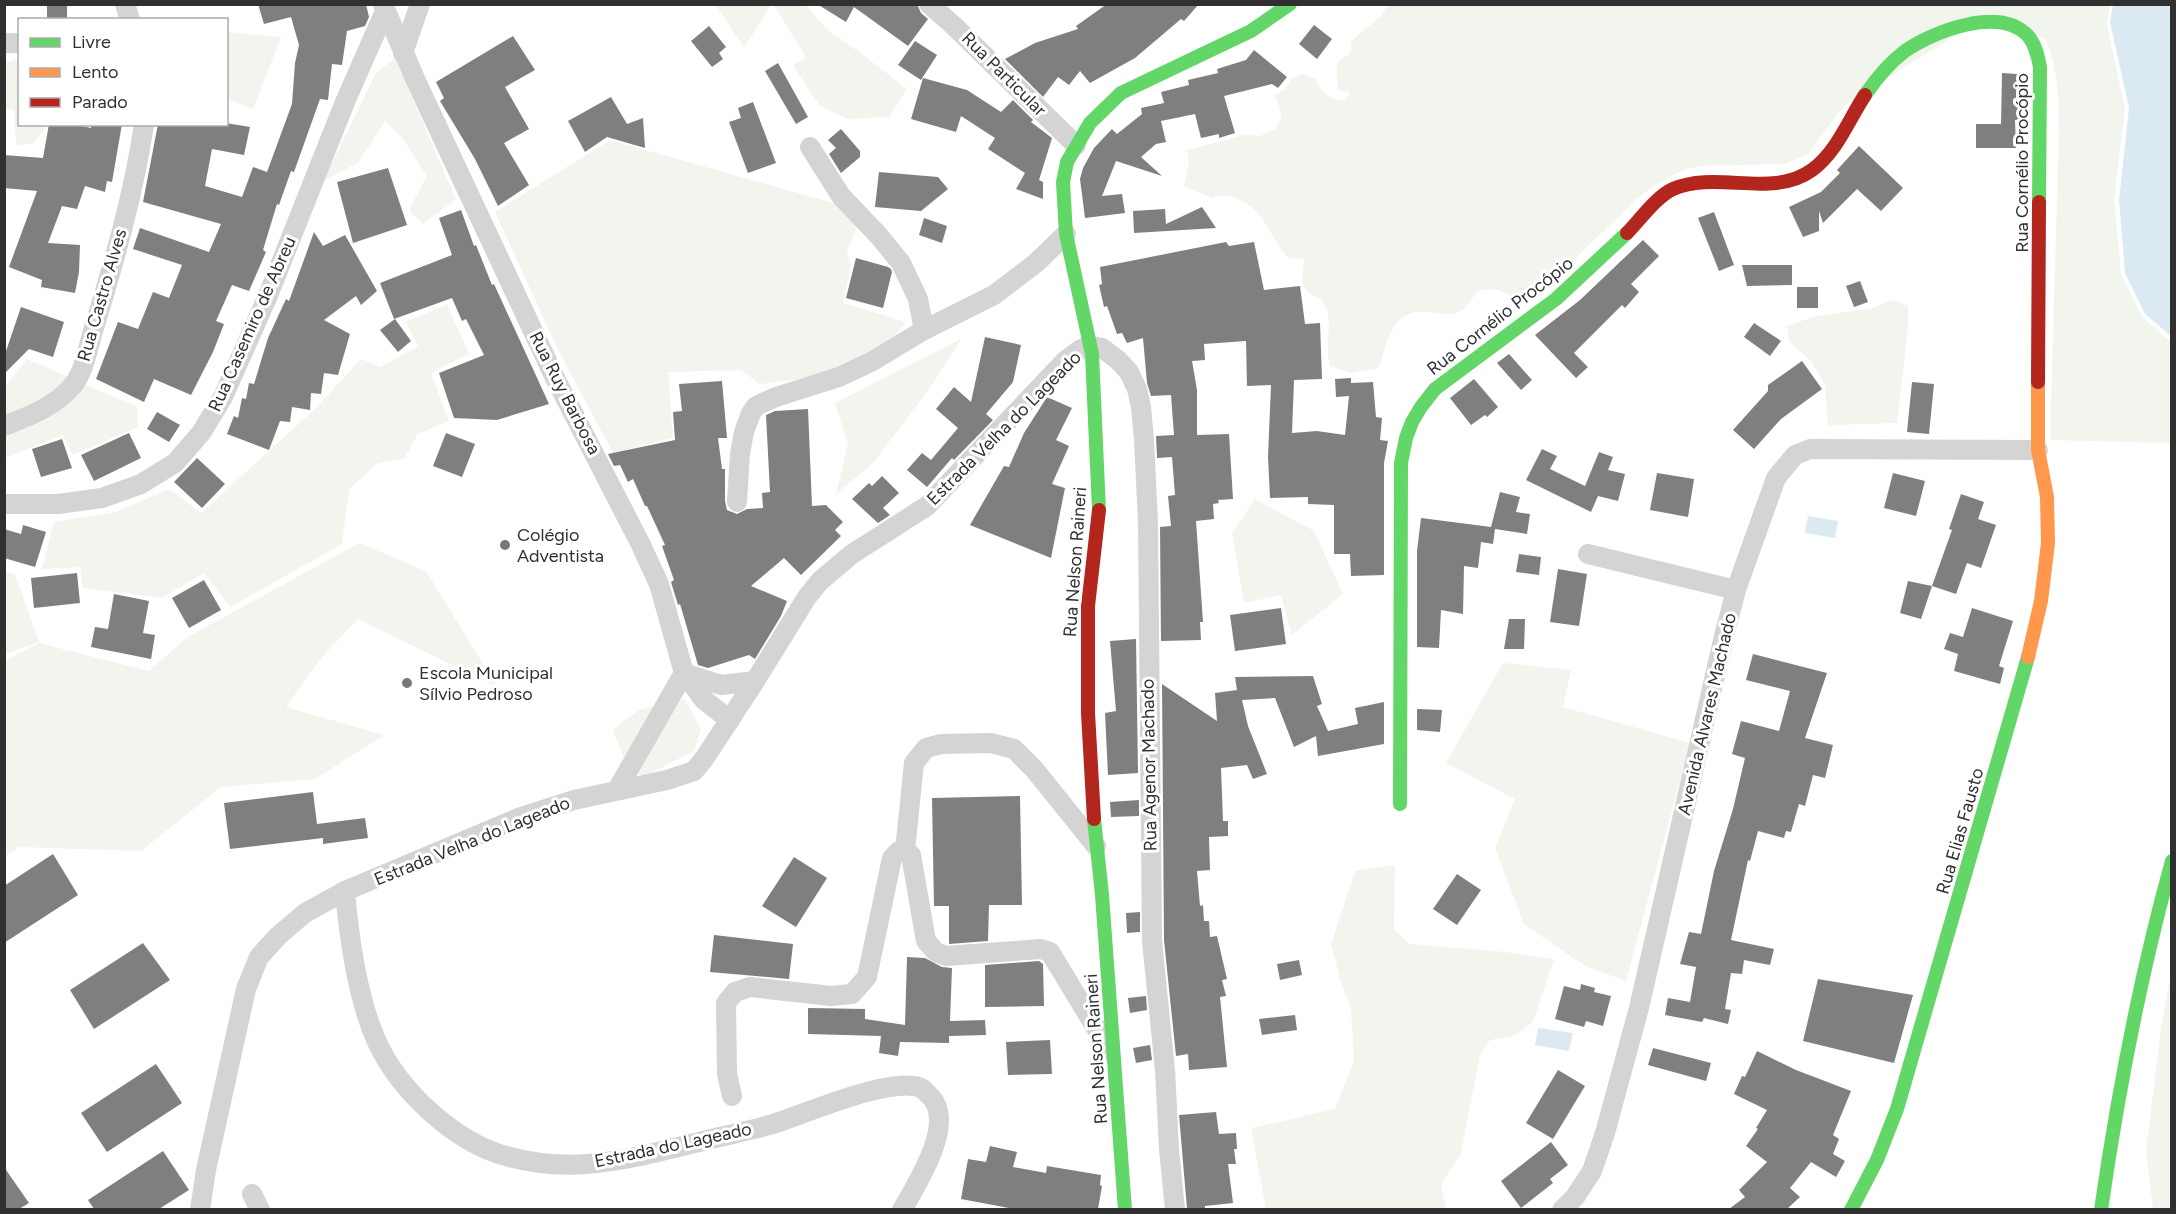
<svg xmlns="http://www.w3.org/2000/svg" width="2176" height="1214" viewBox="0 0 2176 1214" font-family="Figtree,sans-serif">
<rect width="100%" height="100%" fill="#fff"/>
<g fill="#f2f5ed">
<path d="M716 5H771L744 48Z"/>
<path d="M774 5H806L827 30 858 51 907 89 889 117 848 119 820 106 793 66 806 57Z"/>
<path d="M1388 5H2110L2107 24 2125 109 2114 199 2121 274 2142 317 2171 342V443L2050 440 2059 127C2059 96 2058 69 2046 40L1990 13 1844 106 1808 154 1785 164 1699 166 1683 170 1652 187 1636 200 1533 299C1516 303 1506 289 1489 289 1473 288 1472 305 1461 311 1451 317 1439 313 1429 312 1392 307 1387 342 1379 368L1351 373 1330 366C1324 346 1332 328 1327 310 1322 296 1316 298 1307 291 1300 283 1302 268 1305 259L1288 258C1268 236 1266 209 1235 198 1225 195 1221 195 1212 198L1184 186 1189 162 1187 150 1245 135 1260 136 1276 129C1285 111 1280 111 1275 95L1285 89 1293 77 1305 74 1315 79C1320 90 1329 100 1343 101L1349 95 1348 91 1342 92 1338 89C1338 80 1335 72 1338 64 1344 51 1353 62 1351 41L1381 16Z"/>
<path d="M226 32 281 37 253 109 227 99Z"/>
<path d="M395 58 456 199 423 224 409 210 427 176 403 139 385 121 358 163 324 180 376 73Z"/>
<path d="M19 59 20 124 47 125 34 143 16 145 14 110 5 109 4 63Z"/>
<path d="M610 140 833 203 845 209 858 224 847 252 851 265 843 303 906 322C899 329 892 340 884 346 849 372 803 380 760 384L741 370 668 372 673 438 613 453 557 348 495 212Z"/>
<path d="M1894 300 1908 306V328L1897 423 1828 425 1825 385 1812 362 1789 341 1787 326 1816 316 1869 309Z"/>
<path d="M447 304 469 354 431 373 449 421 418 434 404 459 378 463 349 489 342 544 230 607 204 573 162 598 83 588 80 567 42 569 54 522 116 512 169 489 201 513 315 409 361 359 381 367 418 346 406 322Z"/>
<path d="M961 339 934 382 873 463 836 494 848 444 835 403Z"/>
<path d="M27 359 137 407 138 427 73 455 63 435 5 458V387Z"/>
<path d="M1255 499 1314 531 1343 594 1292 635 1281 595 1244 603 1232 533Z"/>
<path d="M359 543 426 571 497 687 358 619 322 657 286 707 384 735 315 779 221 787 141 851 20 847 5 856V661L39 643 149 671 186 638Z"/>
<path d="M4 571 15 574 39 642 5 654Z"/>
<path d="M1503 663 1571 670 1563 707 1690 743 1626 981 1585 966 1524 924 1495 848 1515 799 1446 763Z"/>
<path d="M685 699 701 730 694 751 643 777 625 762 613 730 639 710Z"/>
<path d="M1395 865 1394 929 1409 944 1505 952 1554 959 1533 1022 1514 1036 1490 1040 1480 1054 1461 1153 1441 1185 1446 1209H1266L1251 1128 1335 1109 1354 1060 1351 1009 1341 982 1331 945 1355 871Z"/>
<path d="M2171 974V1209H2153L2146 1151 2162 1021Z"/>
</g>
<g fill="#dbeaf2">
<path d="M2113 5H2171V336L2145 314 2125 273 2119 200 2129 108 2110 22Z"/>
<path d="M1808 516 1838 521 1835 538 1805 533Z"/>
<path d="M1538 1028 1573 1033 1569 1051 1535 1045Z"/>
</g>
<g fill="#7f7f7f">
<rect x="47" y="4" width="20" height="16"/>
<path d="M258 4H366L369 17 365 26 347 31 342 65 332 64 328 100 320 99 294 172 291 171 279 205 277 204 263 250 266 252 249 291 232 285 216 321 224 324 213 352 191 395 154 379 144 402 96 379 118 322 138 329 153 292 169 298 182 265 133 249 140 228 209 252 221 224 143 202 158 124H226V123L250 127 244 155 212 149 205 186 242 197 253 167 267 172 292 104 295 63 299 45 291 17 264 24Z"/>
<path d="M817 4H917L921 13 928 19 908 46 854 7 846 22Z"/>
<path d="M1107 4H1199L1184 21 1181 19 1135 58 1090 83 1080 71 1069 85 1058 77 1043 97 1005 59 1035 43 1078 29 1076 26Z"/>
<path d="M1314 25 1332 39 1317 59 1299 44Z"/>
<path d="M709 26 726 47 719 53 723 59 712 67 691 41Z"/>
<path d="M513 36 535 70 505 87 529 129 504 143 529 185 498 206 475 159 440 101 444 98 436 82Z"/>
<path d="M915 41 937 55 921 80 898 65Z"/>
<path d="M1254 50 1287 77 1278 88 1272 84 1224 96 1235 133 1219 138V134L1201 138 1195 114 1161 121 1166 142 1156 144 1141 157 1162 176 1116 161 1102 196 1122 194 1125 213 1085 218 1080 179 1083 168 1094 148 1112 129 1117 134 1142 114 1141 108 1164 103 1161 92 1189 85 1188 80 1218 73 1217 69 1246 60Z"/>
<path d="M778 63 808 117 796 124 765 71Z"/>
<path d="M2002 73 2017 74 2016 100H2024L2023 119 2015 120 2016 148H1976V124H2001Z"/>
<path d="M923 78 967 90 1001 112 1013 100 1033 120 1031 122 1052 138 1039 180 1043 182V199L1016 189 1025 173 988 149 995 138 961 116 956 132 911 119Z"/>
<path d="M611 97 627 124 643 118 645 148 607 137 585 152 568 121Z"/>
<path d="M753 102 776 163 748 173 729 122 741 118 738 108Z"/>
<path d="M49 124H73L91 128 92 124H122L112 182 107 181 105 192 85 186 77 209 62 206 48 243 80 245 79 272 75 293 41 287 42 280 9 267 37 191 4 188V155L43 158Z"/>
<path d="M841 129 860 151V157L841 173 829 154 836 148 828 140Z"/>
<path d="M1859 146 1903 188 1881 211 1857 189 1823 223 1819 211V231L1803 237 1789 207 1821 192 1840 173 1837 170Z"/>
<path d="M388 168 407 225 353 243 337 182Z"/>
<path d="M879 172 938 177 948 189 921 211 875 207Z"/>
<path d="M1202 207 1216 228 1134 233 1133 211 1165 209 1166 224Z"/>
<path d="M461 210 474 246 476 245 492 285 494 284 549 404 497 420 454 418 439 373 484 355 466 319 462 321 452 298 394 319 380 283 452 255 439 218Z"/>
<path d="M1714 212 1734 265 1719 271 1698 218Z"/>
<path d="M924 218 947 226 942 243 919 235Z"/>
<path d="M314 232 323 246 345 235 377 291 361 305 356 296 324 320 350 334 338 375 324 373 321 394 311 393 310 410 292 407 290 422 280 421 269 450 227 434 234 416 238 418 242 398 246 399 249 383 254 384 268 338 286 299 289 301Z"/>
<path d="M1643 240 1659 256 1631 284 1639 292 1625 308 1622 305 1574 353 1588 367 1576 378 1535 335 1580 300Z"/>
<path d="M1226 242 1229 246 1254 242 1264 290 1300 286 1305 324 1320 323 1322 379 1294 380 1292 433 1317 431 1345 435 1349 396 1336 397 1335 379 1351 378V383L1373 382 1376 417 1382 418 1380 440 1388 441 1384 463V575L1351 576 1350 554H1334V505L1308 504V497L1270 498 1268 457 1271 385 1247 386 1246 341 1204 344 1205 360 1192 361 1197 390V435L1229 434 1233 499 1218 500 1219 503 1213 504 1214 519 1196 521 1203 622H1200L1201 640 1161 641 1160 527 1171 526 1168 496 1175 495 1172 457 1157 458 1156 436 1174 435 1171 395 1151 396 1147 383 1143 338 1127 343 1122 333 1117 334 1107 306 1104 307 1099 285 1102 284 1100 267Z"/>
<path d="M856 258 888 267 891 269 892 272 883 308 846 298Z"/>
<path d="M1742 265H1792V285L1747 286Z"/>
<path d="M1860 281 1868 302 1854 307 1846 286Z"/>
<rect x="1797" y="287" width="21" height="21"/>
<path d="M21 307 64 322 53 357 29 349 4 374V357Z"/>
<path d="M395 319 411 341 398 352 380 330Z"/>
<path d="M1754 323 1781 341 1770 356 1744 337Z"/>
<path d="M985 337 1021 345 1013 382 986 414 993 420 954 460 952 458 927 487 907 470 922 453 931 460 958 428 936 409 954 387 971 402Z"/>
<path d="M1509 354 1532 380 1521 390 1497 363Z"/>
<path d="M1802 361 1822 389 1781 419 1754 449 1733 430 1768 391V385Z"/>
<path d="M1474 379 1498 407 1487 417 1485 415 1471 425 1450 398Z"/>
<path d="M722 381 727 438H718L722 469H725V501L727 510 737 514 747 509 763 508 762 493 770 492 766 415 775 411 808 409 812 506 826 505 843 522 835 530 841 536 801 575 784 558 751 586 787 601 781 616 755 659 749 655 708 668 698 665 680 604 678 605 671 582 674 580 662 546 665 545 647 506H645L633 479 628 482 620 465 614 466 608 454 675 440 673 412 682 411 679 384Z"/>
<path d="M1912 382 1934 384 1929 434 1907 432Z"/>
<path d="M1047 397 1072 408 1056 440 1069 446 1052 484 1065 488 1051 558 970 525 1004 466 1009 467 1024 433Z"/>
<path d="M157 412 180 425 169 442 147 429Z"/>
<path d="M129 433 141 458 94 481 81 455Z"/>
<path d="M446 433 475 444 462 477 433 466Z"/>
<path d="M62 439 72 468 41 477 32 449Z"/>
<path d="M1542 449 1557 456 1550 469 1585 486 1599 452 1613 457 1608 470 1625 474 1618 501 1598 496 1591 512 1526 480Z"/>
<path d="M197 458 225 484 202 508 174 482Z"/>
<path d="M1657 473 1694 479 1688 517 1650 510Z"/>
<path d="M1893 473 1925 481 1916 516 1884 508Z"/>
<path d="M882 476 899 493 883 508 890 515 878 523 852 499 869 483 872 486Z"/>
<path d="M1500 492 1520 497 1516 512 1530 514 1527 534 1495 529 1493 544 1481 542 1478 568 1464 566 1463 614 1441 610 1439 648 1417 647V551L1421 518 1491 527Z"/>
<path d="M1961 494 1984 502 1978 519 1996 525 1981 568 1967 563 1956 594 1932 586 1952 530 1949 529Z"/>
<path d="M23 525 46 532 35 567 4 558V529L21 534Z"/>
<path d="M1519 554 1541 557 1539 575 1516 572Z"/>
<path d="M1558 569 1587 574 1579 626 1550 622Z"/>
<path d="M77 573 80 603 34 608 31 578Z"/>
<path d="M204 580 221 610 189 628 172 598Z"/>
<path d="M1908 581 1932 586 1921 619 1900 613Z"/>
<path d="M114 594 149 601 143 633 155 635 151 659 91 647 95 627 108 629Z"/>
<path d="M1281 608 1286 644 1235 651 1230 615Z"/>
<path d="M1972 608 2013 621 1999 666 2004 668 2000 684 1954 671 1958 654 1944 649 1950 633 1963 637Z"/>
<path d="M1509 619H1525L1524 649H1504Z"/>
<path d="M1136 639 1138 773 1108 775 1105 713 1116 711 1110 641Z"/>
<path d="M1753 654 1827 673 1805 738 1833 745 1825 778 1813 775 1805 806 1799 804 1791 832 1786 831 1784 838 1758 831 1750 861 1748 860 1731 940 1774 949 1770 965 1744 960 1742 974 1731 973 1725 1009 1731 1010 1728 1024 1704 1018 1702 1022 1665 1015 1668 998 1690 1002 1696 967 1680 964 1689 932 1701 934 1714 871 1733 809 1745 758 1732 754 1741 721 1779 731 1790 691 1746 680Z"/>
<path d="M1313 676 1322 704 1317 706 1328 731 1358 724 1355 708 1384 702V744L1318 756 1316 736 1294 747 1275 698 1242 700 1248 726 1267 774 1253 779 1247 765 1221 768 1223 821H1228V836L1209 837 1210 870 1197 871 1200 906 1203 905 1204 921H1209L1210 937 1217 936 1227 979 1222 980 1226 996 1220 997 1227 1067 1189 1070 1188 1054 1176 1056 1164 940 1162 684 1217 721 1215 693 1237 690 1235 677Z"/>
<path d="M1417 709 1442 710 1440 732 1417 730Z"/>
<path d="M313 792 317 824 365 818 368 838 323 844V838L230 849 224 803Z"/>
<path d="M1020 796 1022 905H989L988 941 949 944V906H934L932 798Z"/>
<path d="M1139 800V816L1111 817 1110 802Z"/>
<path d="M53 854 78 895 4 943V886Z"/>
<path d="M794 857 827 878 796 927 762 906Z"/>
<path d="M1457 874 1481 890 1457 925 1433 909Z"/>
<path d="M1140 912V932L1127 933 1126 913Z"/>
<path d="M714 935 793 944 789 979 710 972Z"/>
<path d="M143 943 170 980 94 1029 70 990Z"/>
<path d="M907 957 925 958 942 967 952 968 950 1021 985 1020 986 1035 949 1036V1043L900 1042 898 1056 879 1053 881 1036 808 1034V1008L865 1009V1019L905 1025Z"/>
<path d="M1299 960 1302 975 1280 980 1277 964Z"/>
<path d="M1039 961 1043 964 1044 1006 985 1007V965Z"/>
<path d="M1818 979 1913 995 1894 1063 1803 1041Z"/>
<path d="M1581 984 1595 988 1594 992 1611 996 1603 1026 1586 1021 1584 1027 1555 1019 1564 986 1580 990Z"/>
<path d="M1146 996 1147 1010 1130 1013 1128 998Z"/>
<path d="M1295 1015 1297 1030 1262 1035 1259 1019Z"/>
<path d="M1050 1040 1052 1074 1008 1075 1006 1042Z"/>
<path d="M1150 1045 1152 1060 1136 1063 1133 1048Z"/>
<path d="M1653 1048 1711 1063 1706 1081 1648 1065Z"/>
<path d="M1757 1051 1796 1070 1851 1091 1833 1135 1839 1139 1833 1154 1845 1161 1836 1177 1811 1162 1790 1188 1800 1197 1787 1209H1729L1745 1197 1739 1190 1767 1162 1746 1146 1758 1129 1756 1128 1767 1110 1734 1094 1742 1076 1745 1077Z"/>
<path d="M156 1064 182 1103 107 1152 81 1113Z"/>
<path d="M1558 1070 1585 1086 1553 1139 1526 1123Z"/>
<path d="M1216 1112 1219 1134 1236 1133 1237 1149H1234L1236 1164H1228L1233 1203 1205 1206V1209H1187L1179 1115Z"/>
<path d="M1551 1142 1568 1165 1550 1179 1553 1183 1521 1208 1501 1181Z"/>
<path d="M990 1146 1017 1152 1013 1167 1046 1173 1047 1166 1101 1175 1100 1185 1102 1186 1098 1209H1014L961 1199 968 1159 986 1162Z"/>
<path d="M163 1151 189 1190 159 1209H94L88 1200Z"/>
<path d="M4 1167 29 1203 19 1209H4Z"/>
</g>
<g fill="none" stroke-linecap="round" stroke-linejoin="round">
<g stroke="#d4d4d4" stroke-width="20">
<path d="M125 4 130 20"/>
<path d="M383 4 416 81 555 378 640 543 659 584 684 673 617 790"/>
<path d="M929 4 953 25 1076 145"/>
<path d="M4 43H20"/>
<path d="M403 53 420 4"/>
<path d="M810 147 841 196 879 236 901 263 918 299 924 330"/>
<path d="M4 426C30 416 56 406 74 384 85 369 88 346 94 328 114 262 134 193 144 124"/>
<path d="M737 502 740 454 744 432 751 413 756 406 776 397 839 377 871 362 924 330 994 295 1036 263 1066 234"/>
<path d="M4 504H58L102 498 141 484 175 463 201 433 223 397 267 298 345 102 385 11"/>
<path d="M1588 554 1736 590"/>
<path d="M684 673 721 685 755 681"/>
<path d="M684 673 704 700 730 720"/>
<path d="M905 851 914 763 926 748 941 744 991 743 1014 749 1034 769 1096 846"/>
<path d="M345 891C349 937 358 1000 377 1042 399 1090 454 1142 506 1156 531 1163 561 1166 587 1164 626 1161 665 1150 703 1141 729 1134 757 1130 782 1121 812 1111 893 1076 921 1088 925 1090 928 1095 931 1097 956 1124 916 1185 902 1210"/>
<path d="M732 1096 727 1074 726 1003 735 992 750 987 831 996 852 994 867 977 892 858 899 851H905L911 855 926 941 936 952 946 956 1041 949 1050 952 1110 1051"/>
<path d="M252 1194 260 1210"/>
<path d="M200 1210 206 1170 246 989 259 957 278 936 305 913 345 891 521 817 574 800 667 780 694 771 704 759 755 681 807 597 820 581 852 554 927 506 1066 360 1081 349 1089 346 1102 348 1118 360 1129 372 1137 389 1141 407 1144 440 1148 523 1152 941 1165 1070 1169 1149 1175 1210"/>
<path d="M1562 1210 1575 1197 1592 1171 1605 1133 1639 1008 1724 636 1736 590 1776 478 1795 455 1810 449 2038 450"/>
</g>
<g stroke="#63d668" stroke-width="14">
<path d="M1865 95C1876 79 1889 63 1905 51 1934 31 2001 5 2029 37 2036 46 2038 57 2040 67L2039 202"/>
<path d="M1099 510 1092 354 1066 234 1063 182 1067 162 1090 123 1121 93 1251 31 1290 4"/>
<path d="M1400 804 1401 463 1406 438 1412 422 1421 407 1435 389 1556 299 1627 233"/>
<path d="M1094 819 1102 895 1125 1210"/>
<path d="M1851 1210 1877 1160 1897 1109 2028 657"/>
<path d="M2101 1210C2118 1092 2140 976 2172 861"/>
</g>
<path stroke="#ff974d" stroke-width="14" d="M2028 657 2041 601 2048 543 2047 497 2038 450V382"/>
<g stroke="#b3261e" stroke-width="14">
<path d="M1627 233C1639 221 1657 196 1673 189 1717 170 1772 199 1812 170 1837 152 1849 119 1865 95"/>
<path d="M2038 382 2039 202"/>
<path d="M1094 819 1088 713V606L1099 510"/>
</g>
</g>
<g fill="#787878" stroke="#fff" stroke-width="2">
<circle cx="505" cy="545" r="6"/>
<circle cx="407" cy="683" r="6"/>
</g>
<g text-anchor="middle" stroke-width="6" stroke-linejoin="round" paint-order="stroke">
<g font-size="18" fill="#303030" stroke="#fff">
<text transform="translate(1004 74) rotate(45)" y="6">Rua Particular</text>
<text transform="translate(2022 163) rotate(-90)" y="6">Rua Cornélio Procópio</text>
<text transform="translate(102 295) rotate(-74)" y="6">Rua Castro Alves</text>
<text transform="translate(1500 316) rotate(-38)" y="6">Rua Cornélio Procópio</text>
<text transform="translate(252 324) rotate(-66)" y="6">Rua Casemiro de Abreu</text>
<text transform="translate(565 393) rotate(63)" y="6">Rua Ruy Barbosa</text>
<text transform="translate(1004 428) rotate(-45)" y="6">Estrada Velha do Lageado</text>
<text transform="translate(1075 562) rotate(-86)" y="6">Rua Nelson Raineri</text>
<text transform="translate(1707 714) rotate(-77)" y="6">Avenida Alvares Machado</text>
<text transform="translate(1149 765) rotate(-91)" y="6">Rua Agenor Machado</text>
<text transform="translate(1960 831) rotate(-74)" y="6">Rua Elias Fausto</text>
<text transform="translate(472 841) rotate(-22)" y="6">Estrada Velha do Lageado</text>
<text transform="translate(1096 1049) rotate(-94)" y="6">Rua Nelson Raineri</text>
<text transform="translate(673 1145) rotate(-12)" y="6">Estrada do Lageado</text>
</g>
<g font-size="18" fill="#303030" stroke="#fff" text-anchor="start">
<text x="517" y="541">Colégio<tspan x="517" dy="21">Adventista</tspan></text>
<text x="419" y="679">Escola Municipal<tspan x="419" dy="21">Sílvio Pedroso</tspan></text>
</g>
</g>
<rect width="2176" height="1214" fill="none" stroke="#303030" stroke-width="12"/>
<rect x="18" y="18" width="210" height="108" fill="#ffffff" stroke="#acacac" stroke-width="1.5"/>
<rect x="30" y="38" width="30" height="9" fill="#63d668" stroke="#acacac" stroke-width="1.5"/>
<text x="72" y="48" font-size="18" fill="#303030">Livre</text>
<rect x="30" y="68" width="30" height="9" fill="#ff974d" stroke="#acacac" stroke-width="1.5"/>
<text x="72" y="78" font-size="18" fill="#303030">Lento</text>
<rect x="30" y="98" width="30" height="9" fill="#b3261e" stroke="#acacac" stroke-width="1.5"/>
<text x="72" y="108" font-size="18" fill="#303030">Parado</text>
</svg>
